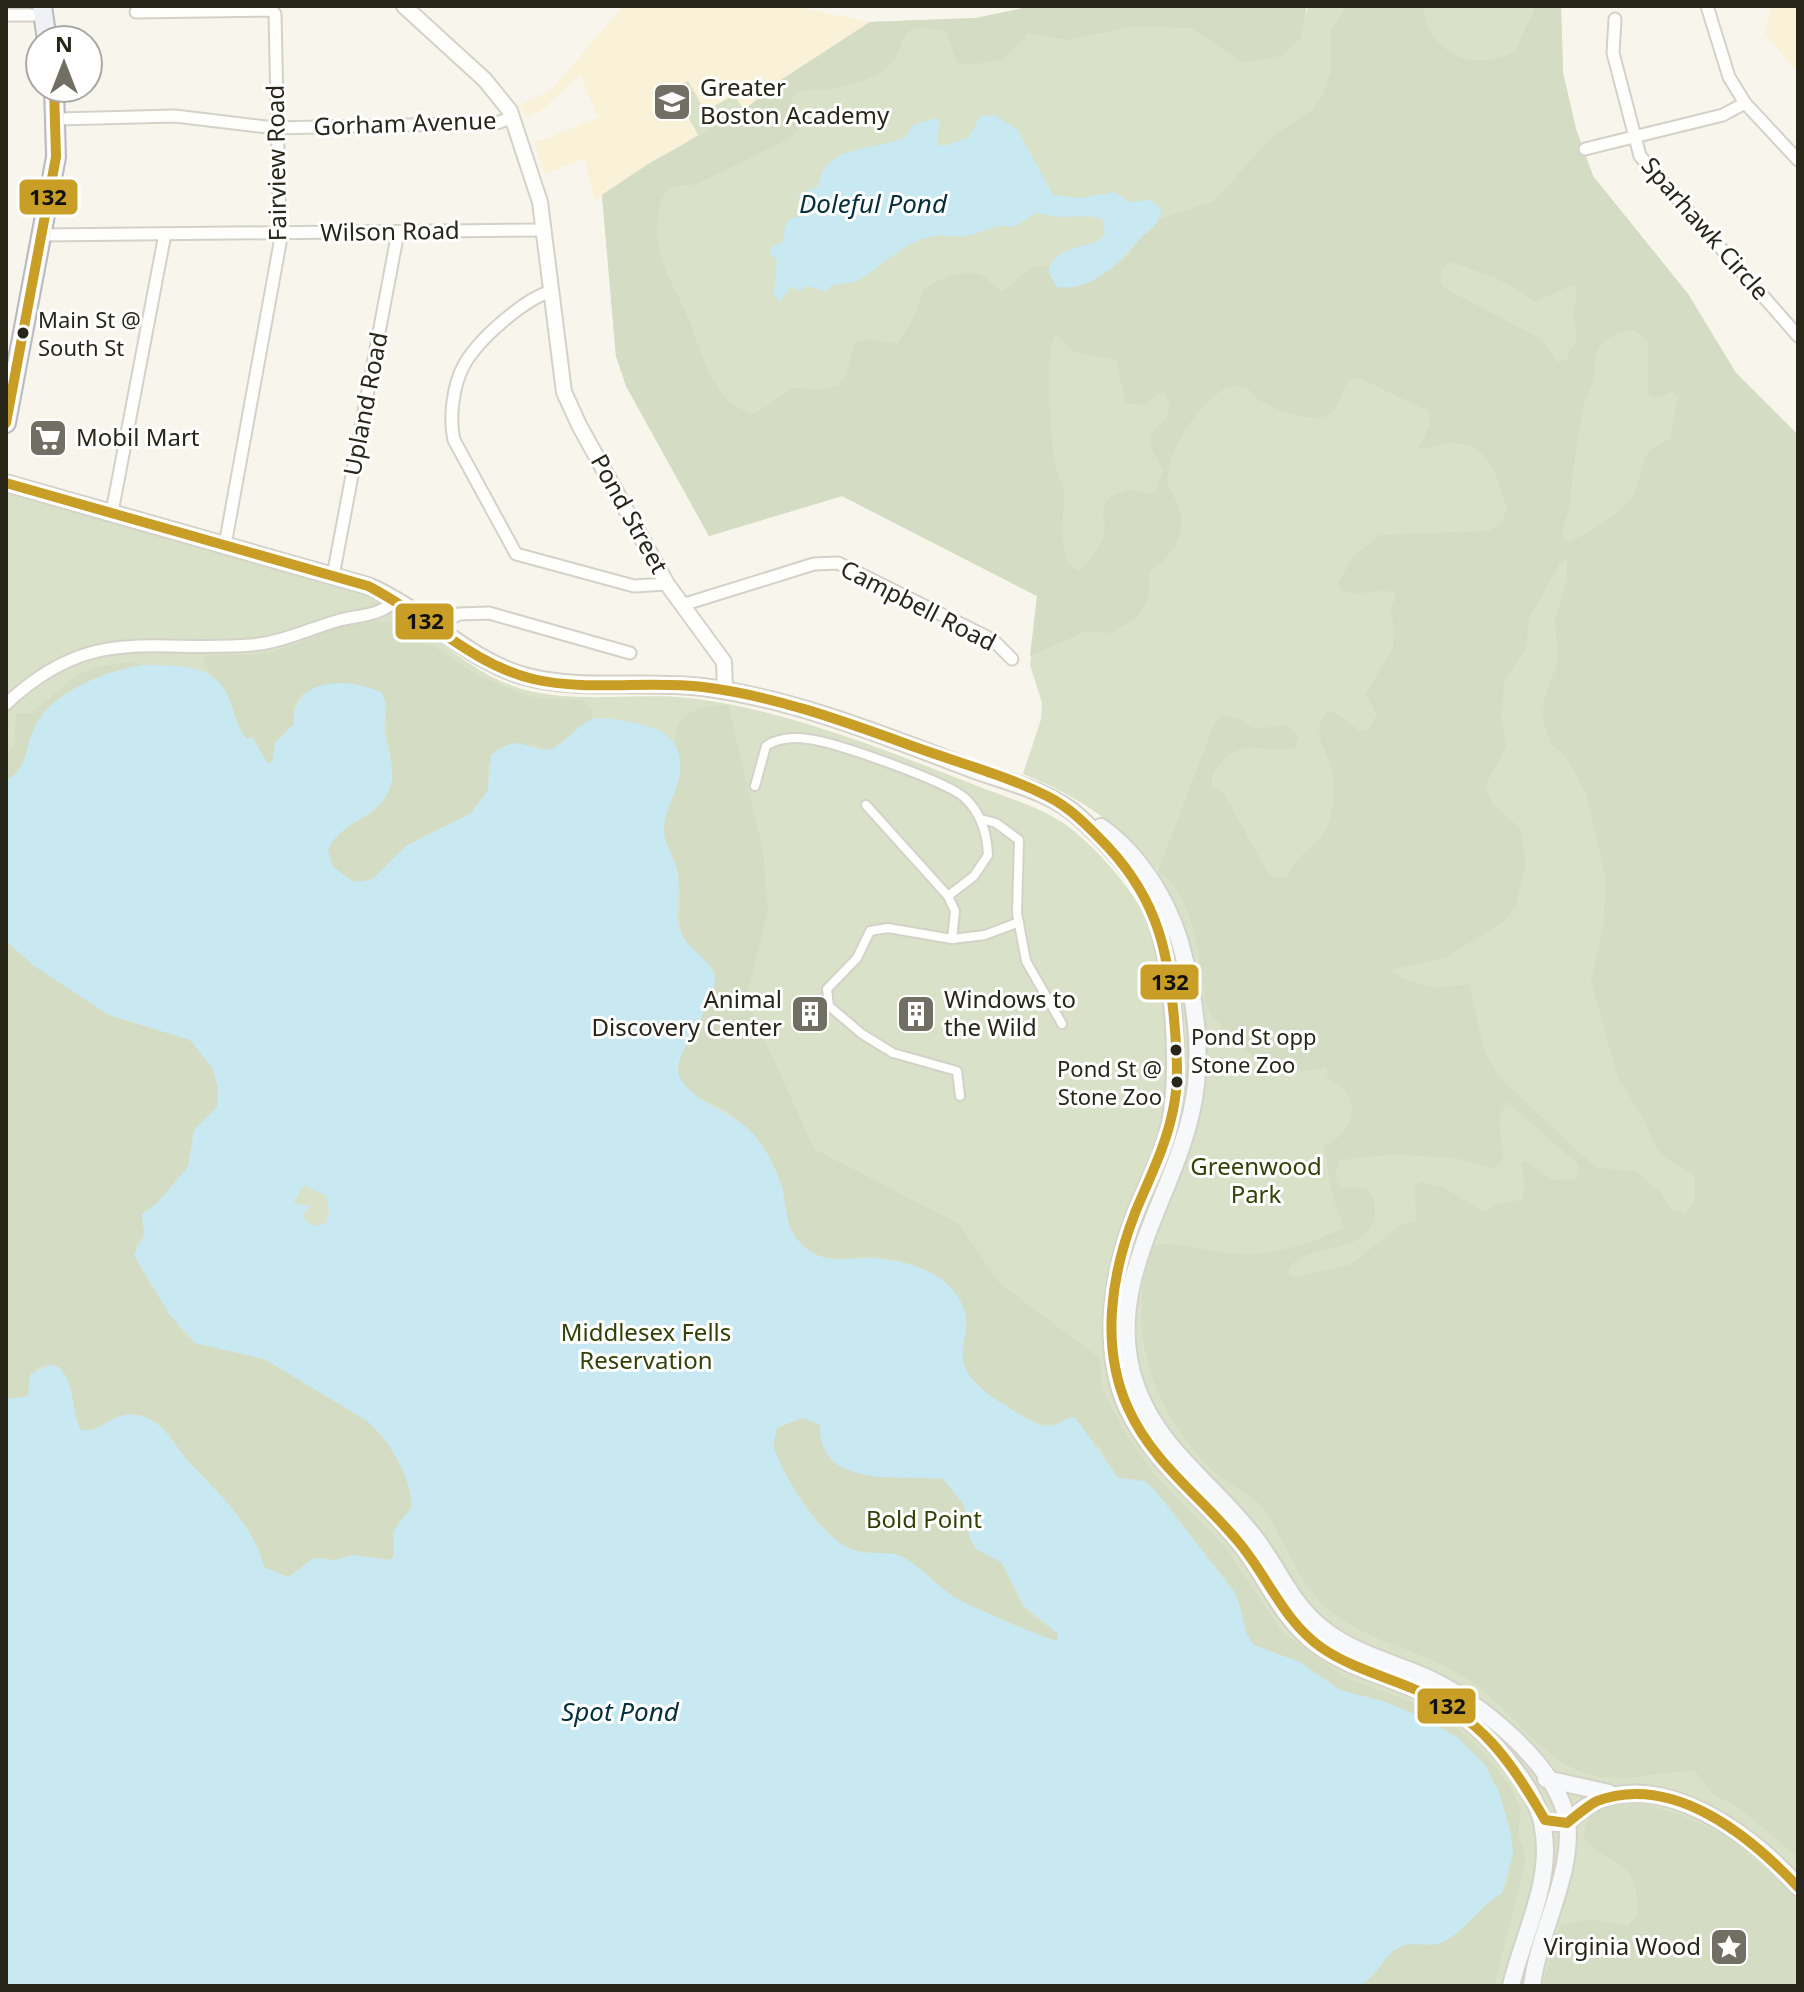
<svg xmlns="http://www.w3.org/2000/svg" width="1804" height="1992" viewBox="0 0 1804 1992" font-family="'Noto Sans',sans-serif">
<rect width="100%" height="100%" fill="#f8f6ec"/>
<g fill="#f9f1d8">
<path d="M623 6H794L870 22 781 80 743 111 648 164 595 200 584 159 544 174 534 140H543L598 117 580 75 542 110 526 118 519 105 551 90Z"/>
<path d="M1770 6H1798V72L1765 35Z"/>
</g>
<path fill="#d9e1c8" d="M1033 6H1221L1306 14 1308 6H1561L1563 73 1576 129 1593 176 1688 294 1736 373 1798 435V1986H6V493L367 594C423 618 460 671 522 689 578 705 639 691 697 699 794 712 890 752 980 787 1011 799 1047 809 1074 831 1100 852 1123 880 1141 908L1158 872C1121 824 1078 796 1023 774L1041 719 1042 703 1030 665 1037 596 842 496 709 536 626 386 616 356 602 195 698 135 673 89 688 81 705 111 734 95 744 110 781 80 870 22 976 18Z"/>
<g fill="#d4dcc3" fill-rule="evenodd">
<path d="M1033 6H1307L1300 39 1282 56 1243 63 1191 28 1134 26 1068 40 1028 33 1004 59 969 65 957 63 946 31C890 19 911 44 888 67 877 78 851 84 836 88 819 92 801 83 791 101L798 129 790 138 697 184 671 187C661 196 661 201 659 213 652 260 671 278 688 317 702 351 712 406 755 414L793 388 820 390 839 385 846 374 855 343 866 339 897 344 914 317 924 289C938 279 963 268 981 275 989 279 994 287 1001 291 1018 285 1025 262 1049 266L1048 272 1106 273 1129 255 1136 243 1160 219 1214 201 1272 137 1311 111 1322 97 1331 70V31L1346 6H1422C1425 14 1426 23 1430 31 1449 63 1485 68 1515 51L1536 6H1561L1563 73 1576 129 1593 176 1688 294 1736 373 1798 435V1857L1734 1804 1715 1796 1695 1771C1662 1770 1625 1784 1592 1775 1540 1761 1512 1709 1469 1680 1429 1652 1378 1645 1338 1617 1298 1588 1289 1546 1263 1508 1252 1494 1232 1487 1219 1476 1155 1419 1121 1328 1154 1245 1180 1242 1202 1250 1228 1253 1269 1258 1308 1244 1344 1228L1332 1194 1324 1146C1356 1133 1365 1094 1328 1079L1326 1068C1283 1077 1253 1063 1225 1029 1219 1023 1209 1014 1206 1005 1203 996 1204 984 1202 975 1197 941 1189 891 1158 871L1210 735 1216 720 1224 715 1241 720 1253 729 1286 725 1299 736 1295 748C1261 755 1238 731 1212 776L1211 786 1224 794 1267 871 1273 878 1288 877C1299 844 1330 850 1333 800 1333 790 1334 779 1332 769 1326 749 1309 731 1328 712H1334L1360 731 1369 729 1377 714 1365 694 1393 649 1394 624 1390 613 1396 593C1381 586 1361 598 1341 590L1338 582 1355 555 1380 535 1489 531 1502 523 1507 509C1497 478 1492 442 1450 443 1439 444 1430 450 1418 448L1430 426 1429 411 1359 378 1348 381C1342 391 1340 405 1331 413 1316 426 1276 410 1261 401 1255 398 1253 392 1248 389 1240 385 1231 385 1224 389 1198 405 1166 450 1168 482 1169 493 1178 500 1180 510 1187 537 1170 557 1149 572V596L1137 618 1111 633 1086 631 1030 656 1037 596 842 496 709 536 626 386 616 356 602 195 648 164 743 111 781 80 870 22 976 18ZM1452 262 1500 280 1535 301 1574 285 1577 291 1573 314 1577 343 1569 350 1567 360 1557 362 1541 339 1444 288 1440 280 1442 268ZM1636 330 1648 342V395L1657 398 1672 392 1678 397 1670 439 1649 450C1641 465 1640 483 1632 498 1625 509 1577 543 1566 541 1558 528 1568 519 1570 506 1572 473 1577 440 1583 408 1586 395 1594 385 1595 372 1596 363 1594 357 1599 348 1606 336 1623 329 1636 330ZM1056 334 1075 352 1116 360 1126 403 1145 405 1159 393H1164L1170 402 1166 418 1150 435 1152 450 1163 470 1156 490 1150 494 1129 489 1109 497C1100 509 1104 515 1105 528 1106 540 1088 565 1078 571 1055 557 1064 518 1064 496 1064 484 1056 472 1054 460 1051 441 1044 346 1056 334ZM1567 559V579L1555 621 1558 661 1545 697 1542 718 1552 745 1566 757 1586 793 1605 875 1604 923 1591 981 1618 1078 1644 1119 1656 1148 1671 1162 1695 1175V1200L1685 1214 1670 1209 1661 1193 1636 1171 1596 1168 1499 1077 1484 1050 1469 984 1435 988 1404 979 1390 970 1445 958 1506 920 1516 906 1526 863 1521 829 1493 805 1485 786 1506 746 1501 719 1504 682 1526 648 1529 618 1560 563ZM1506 1101 1578 1164 1577 1179 1553 1180 1524 1160 1521 1164 1525 1189 1521 1200 1497 1204 1484 1212 1443 1187 1420 1182 1415 1187 1416 1221 1401 1225 1350 1265 1296 1277 1288 1273C1297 1239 1376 1259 1375 1210 1375 1200 1373 1193 1364 1188L1339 1187 1335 1176 1340 1160 1397 1154 1461 1159 1494 1169 1503 1159 1499 1120Z"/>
<path d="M367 621 398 623 477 675 517 692 536 698 582 700 592 711V719L552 749 531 744 488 764V789L470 814 420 837 377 876 361 882C351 882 342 877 335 869 307 835 367 823 382 804 385 799 389 787 391 781 396 760 383 734 387 708L302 693 293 708 294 724 275 743 272 762 268 764 252 737 247 739C233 724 234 702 222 686 215 676 206 670 204 658 220 652 243 657 260 654 299 649 328 625 367 621Z"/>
<path d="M129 662 143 665C107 671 58 689 37 722 25 741 30 769 6 780V753L14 746 16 713H31L78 675 96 667Z"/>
<path d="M728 705 763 851 768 911 746 999 814 1149 959 1224 1000 1284 1100 1358 1102 1389 1128 1437 1153 1473 1227 1549 1282 1632 1344 1677 1411 1702 1449 1722 1480 1749 1509 1784 1521 1809 1518 1837 1524 1846 1525 1864 1494 1986H1358C1375 1980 1380 1960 1394 1950 1409 1939 1427 1947 1444 1942L1481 1906 1502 1893 1507 1883 1513 1854 1511 1834 1499 1792 1485 1765 1458 1738 1428 1720 1383 1701 1340 1690 1300 1662 1254 1645 1247 1635 1240 1605 1220 1572 1154 1489 1138 1480 1118 1478 1100 1448 1066 1418C1045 1441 971 1391 964 1367 959 1353 966 1332 966 1317 957 1304 948 1289 937 1278 923 1264 887 1257 868 1257 847 1257 828 1263 809 1250 772 1223 791 1176 756 1138 748 1130 739 1119 730 1113 712 1100 687 1099 678 1074 671 1056 719 1009 713 968 662 928 688 923 677 871 674 855 662 842 664 825 665 808 677 794 679 778 680 761 670 739 679 724 690 707 710 706 728 705Z"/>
<path d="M6 941 34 966 109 1015 190 1040 213 1069 218 1089 217 1107 194 1130 188 1167 157 1203 145 1210 142 1223 145 1233 135 1246 140 1268 184 1335 195 1343 264 1359 367 1421C387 1438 420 1486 409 1513 391 1527 395 1535 394 1556L389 1560 353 1555 335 1560 321 1558 288 1577 264 1567C254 1525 218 1494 190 1463 174 1446 164 1419 137 1415 111 1411 102 1433 80 1430L71 1407 69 1381 46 1364 36 1368 28 1397 6 1402Z"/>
<path d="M803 1418 820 1425C818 1490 900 1475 943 1478L964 1505 970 1539 1002 1563 1016 1596 1029 1613 1057 1633 1058 1641C1047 1640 960 1602 951 1595 937 1584 908 1559 890 1554 870 1550 859 1558 838 1541 818 1526 759 1450 777 1428Z"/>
<path d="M1644 1804 1681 1815 1731 1839 1787 1888 1798 1904V1986H1542L1560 1925 1590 1919 1628 1926 1637 1916C1641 1849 1601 1870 1583 1835L1589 1815 1605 1805Z"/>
</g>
<g fill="#c8e8f2" fill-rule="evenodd">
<path d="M994 115 1017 129 1053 195 1080 198 1115 192 1129 202 1151 200 1161 209C1163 224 1145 232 1136 243 1118 265 1089 292 1057 287L1048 272C1053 247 1083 249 1101 239L1105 234 1103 220C1081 211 1058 223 1038 212L1014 227C994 223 984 233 966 236 956 238 945 234 935 236 905 240 884 265 859 280 850 285 840 282 830 286L828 292 808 286 799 291 792 286 779 302 774 295 777 260 770 253 771 247 783 242 785 226 790 218 806 216V206L797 196 818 186C826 142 874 152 905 137 909 135 909 129 912 126 915 124 930 120 935 118L940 120 937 145H947L969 137 980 116Z"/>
<path d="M143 665C172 665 213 663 227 694 235 711 235 725 247 739L252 737 268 764 272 761 275 743 294 724C292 678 347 676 381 692 391 706 382 718 385 734 387 749 393 763 392 778 389 816 342 818 328 850L333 867 354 882 371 880 406 846 470 814 488 790 491 755C522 730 526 753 552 749 566 742 576 727 590 720 599 716 610 719 619 720 650 725 683 731 680 770 679 791 665 807 664 828 663 844 675 857 678 873 680 889 677 906 678 922 681 950 716 959 715 980 715 1009 668 1058 680 1078 699 1109 735 1108 759 1141 768 1154 776 1168 781 1184 789 1211 783 1234 811 1252 831 1264 850 1257 870 1258 897 1259 936 1268 953 1290 992 1338 924 1356 1005 1405 1019 1414 1032 1424 1048 1426 1060 1426 1065 1416 1075 1417L1118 1478 1145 1481 1154 1489 1236 1594 1247 1635 1254 1645 1300 1662 1340 1690 1383 1701 1428 1720 1458 1738 1485 1765 1499 1792 1511 1834 1513 1854 1502 1893C1480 1906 1467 1929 1445 1941 1430 1950 1413 1939 1398 1948 1382 1957 1375 1980 1358 1986H6L8 1399 28 1396 30 1374 52 1364C76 1372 70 1410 81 1430 101 1434 111 1411 137 1415 164 1419 174 1446 190 1463 219 1494 254 1525 264 1567L288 1577 314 1558 335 1560 353 1555 389 1560 394 1556 393 1532 412 1506C410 1475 390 1441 367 1421L264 1359 195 1343 169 1314 134 1255 145 1233 141 1215 157 1203 188 1167 194 1130 217 1107 218 1089 213 1069 190 1040 109 1015 34 966 6 941V780C28 770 25 747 34 728 50 692 108 670 143 665ZM304 1185 326 1196 329 1212 326 1223 315 1226 306 1221 303 1214 311 1206 293 1203ZM803 1418 820 1425C818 1490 900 1475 943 1479L964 1505 970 1539 976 1549 1002 1563 1024 1606 1057 1633 1058 1641C1049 1641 960 1602 951 1595 936 1584 919 1566 903 1557 887 1548 863 1560 839 1542 809 1520 786 1479 773 1446L777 1428Z"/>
</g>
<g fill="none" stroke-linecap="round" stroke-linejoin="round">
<g stroke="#d4d2c8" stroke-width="12">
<g id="pedestrian">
<path d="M755 786 766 746C778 738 793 737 808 739 835 742 946 781 965 798 981 813 987 833 988 855L974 876 948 896 955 911 952 939 888 928 870 931 857 958 827 989 829 1006 862 1034 893 1053 957 1071 960 1096"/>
<path d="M866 805 948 896"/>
<path d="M981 819 996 823 1019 840 1017 913 1026 961 1062 1024"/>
<path d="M952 939 985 935 1019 922"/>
</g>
</g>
<g stroke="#d4d2c8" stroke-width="15">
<g id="minor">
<path d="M1707 6 1729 77 1745 103 1798 160"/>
<path d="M136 12 271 10 275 14 280 243 225 545"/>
<path d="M6 15H44"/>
<path d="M1615 19 1613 53 1640 156 1798 336"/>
<path d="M58 119 175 116 275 128 497 123 513 117"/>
<path d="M1585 149 1723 115 1745 103"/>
<path d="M42 235 545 230"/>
<path d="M551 291C523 300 476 341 463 367 453 386 449 419 454 440L516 554 634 586 667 584"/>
<path d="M112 512 165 234"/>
<path d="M333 576 398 232"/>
<path d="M682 605 814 564 838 563 993 640 1012 659"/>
<path d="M436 626 459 614 489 613 630 653"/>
<path d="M6 704C92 623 149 653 252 645 283 642 311 628 340 620 360 615 382 616 396 599"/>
</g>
</g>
<g stroke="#d4d2c8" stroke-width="18">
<path id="tertiary" d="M404 6 485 80 510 111 540 202 564 392 579 425 667 584 724 662 725 690"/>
</g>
<g stroke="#d4d2c8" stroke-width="20">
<g id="secondary">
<path d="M6 483 368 586C425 610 468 662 528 677 584 691 645 680 702 687 795 699 885 736 972 769 1007 782 1051 791 1080 818 1105 841 1134 870 1149 901 1174 952 1183 1082 1167 1136 1159 1164 1144 1190 1134 1217 1112 1274 1101 1350 1127 1408 1153 1463 1201 1495 1238 1541 1266 1575 1279 1616 1316 1644 1349 1668 1388 1677 1425 1693 1462 1710 1491 1737 1515 1770 1528 1787 1540 1806 1543 1828 1553 1881 1523 1935 1511 1986"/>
<path d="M1101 827C1144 858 1174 910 1185 961 1197 1012 1203 1062 1191 1114 1170 1204 1099 1292 1138 1391 1161 1451 1213 1484 1251 1533 1277 1564 1289 1602 1322 1628 1354 1654 1393 1662 1430 1679 1478 1701 1559 1766 1567 1822 1574 1873 1538 1933 1532 1986"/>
<path d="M1546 1779 1609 1793"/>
<path d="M1541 1817 1550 1823H1567C1634 1750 1749 1828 1798 1887"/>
</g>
</g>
<g stroke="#b9babf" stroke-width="22">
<g id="primary">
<path d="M42 6 47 40"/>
<path d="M6 423 56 157 54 88"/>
</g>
</g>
<use href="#pedestrian" stroke="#fefefc" stroke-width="8"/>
<use href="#minor" stroke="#fefefc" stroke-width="11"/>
<use href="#tertiary" stroke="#fefefc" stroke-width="14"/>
<use href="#secondary" stroke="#f7f8f9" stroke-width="16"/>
<use href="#primary" stroke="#f0f1f5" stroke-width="18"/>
<g stroke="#fff" stroke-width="16">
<g id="bus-1">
<path d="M6 423 56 157 54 88"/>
<path d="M6 483 368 586C424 614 471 664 533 679 589 692 647 680 703 687 776 696 846 722 915 747 959 763 1005 775 1047 796 1071 808 1089 827 1108 847 1160 903 1169 956 1175 1030 1177 1057 1179 1083 1173 1110 1166 1146 1149 1179 1135 1213 1111 1275 1100 1346 1128 1408 1152 1462 1199 1495 1236 1539 1267 1574 1282 1620 1322 1648 1350 1667 1383 1676 1414 1689 1481 1717 1510 1760 1545 1820L1567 1823C1576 1816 1587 1806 1597 1801 1673 1773 1749 1835 1798 1887"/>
</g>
</g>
<use href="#bus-1" stroke="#c99e27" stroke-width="10"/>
</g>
<defs>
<g id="school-square" transform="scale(2)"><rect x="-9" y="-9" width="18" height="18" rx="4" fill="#716e63" stroke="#fff"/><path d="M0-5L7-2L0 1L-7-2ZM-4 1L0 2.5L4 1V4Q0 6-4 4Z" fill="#fff"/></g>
<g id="supermarket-square" transform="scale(2)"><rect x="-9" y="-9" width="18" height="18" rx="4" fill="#716e63" stroke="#fff"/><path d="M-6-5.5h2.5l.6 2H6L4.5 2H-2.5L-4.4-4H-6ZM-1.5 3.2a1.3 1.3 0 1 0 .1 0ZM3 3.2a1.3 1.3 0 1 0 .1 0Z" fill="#fff"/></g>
<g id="building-square" transform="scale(2)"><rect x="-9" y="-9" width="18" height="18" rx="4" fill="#716e63" stroke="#fff"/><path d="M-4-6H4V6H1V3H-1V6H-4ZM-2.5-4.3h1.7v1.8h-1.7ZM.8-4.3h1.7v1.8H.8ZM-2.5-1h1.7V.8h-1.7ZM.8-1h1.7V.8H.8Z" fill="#fff"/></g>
<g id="sight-square" transform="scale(2)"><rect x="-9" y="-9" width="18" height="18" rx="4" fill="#716e63" stroke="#fff"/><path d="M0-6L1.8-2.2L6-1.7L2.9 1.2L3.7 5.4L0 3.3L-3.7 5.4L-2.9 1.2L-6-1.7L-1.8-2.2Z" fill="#fff"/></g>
</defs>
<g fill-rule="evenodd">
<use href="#school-square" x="672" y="102"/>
<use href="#supermarket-square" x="48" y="438"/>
<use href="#building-square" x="810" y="1014"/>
<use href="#building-square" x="916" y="1014"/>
<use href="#sight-square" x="1729" y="1947"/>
</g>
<g fill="#282519" stroke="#fff" stroke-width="3">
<circle cx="23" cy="333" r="7"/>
<circle cx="1176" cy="1050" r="7"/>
<circle cx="1177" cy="1082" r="7"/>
</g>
<g text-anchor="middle" stroke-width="6" stroke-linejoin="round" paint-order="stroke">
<g font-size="22" fill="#282519" stroke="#fff" text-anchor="start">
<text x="38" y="328">Main St @<tspan x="38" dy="28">South St</tspan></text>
<text x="1191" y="1045">Pond St opp<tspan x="1191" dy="28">Stone Zoo</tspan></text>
<text x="1162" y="1077" text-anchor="end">Pond St @<tspan x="1162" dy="28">Stone Zoo</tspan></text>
</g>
<g font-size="24" fill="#282519" stroke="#fff" text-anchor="start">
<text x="700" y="96">Greater<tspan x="700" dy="28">Boston Academy</tspan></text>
<text x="76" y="446">Mobil Mart</text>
<text x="782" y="1008" text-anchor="end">Animal<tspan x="782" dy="28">Discovery Center</tspan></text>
<text x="944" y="1008">Windows to<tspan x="944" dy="28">the Wild</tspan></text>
<text x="1701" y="1955" text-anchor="end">Virginia Wood</text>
</g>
<g font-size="24" fill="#282519" stroke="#fff">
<text transform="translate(405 124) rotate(-2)" y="8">Gorham Avenue</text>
<text transform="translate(277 163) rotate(-91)" y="8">Fairview Road</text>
<text transform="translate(1705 229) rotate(49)" y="8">Sparhawk Circle</text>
<text transform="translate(390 232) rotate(-1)" y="8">Wilson Road</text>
<text transform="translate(366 404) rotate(-79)" y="8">Upland Road</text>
<text transform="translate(629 514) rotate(61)" y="8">Pond Street</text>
<text transform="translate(918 606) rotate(27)" y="8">Campbell Road</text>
</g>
<g font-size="24" fill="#304206" stroke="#fff">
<text x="1256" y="1175">Greenwood<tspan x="1256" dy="28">Park</tspan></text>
<text x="646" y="1341">Middlesex Fells<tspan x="646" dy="28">Reservation</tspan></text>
<text x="924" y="1528">Bold Point</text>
</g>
<g font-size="26" font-style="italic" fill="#042f3d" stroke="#fff">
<text x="873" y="213">Doleful Pond</text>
<text x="620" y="1721">Spot Pond</text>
</g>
</g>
<g stroke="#fff" stroke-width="3">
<rect x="18" y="178" width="61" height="38" rx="8" fill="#c99e27"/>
<rect x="394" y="602" width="61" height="39" rx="8" fill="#c99e27"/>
<rect x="1139" y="963" width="61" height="38" rx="8" fill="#c99e27"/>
<rect x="1416" y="1687" width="61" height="38" rx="8" fill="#c99e27"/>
</g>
<g font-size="22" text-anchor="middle" font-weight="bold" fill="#111">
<text x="48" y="205">132</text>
<text x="425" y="629">132</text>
<text x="1170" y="990">132</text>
<text x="1447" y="1714">132</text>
</g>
<rect width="1804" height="1992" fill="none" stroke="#282519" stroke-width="16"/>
<g transform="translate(64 64)"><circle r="38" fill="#ffffff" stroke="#a9a8a3" stroke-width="2"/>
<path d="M0-6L14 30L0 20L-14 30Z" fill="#716e63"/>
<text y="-12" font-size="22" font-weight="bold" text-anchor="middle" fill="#282519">N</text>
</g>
</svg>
